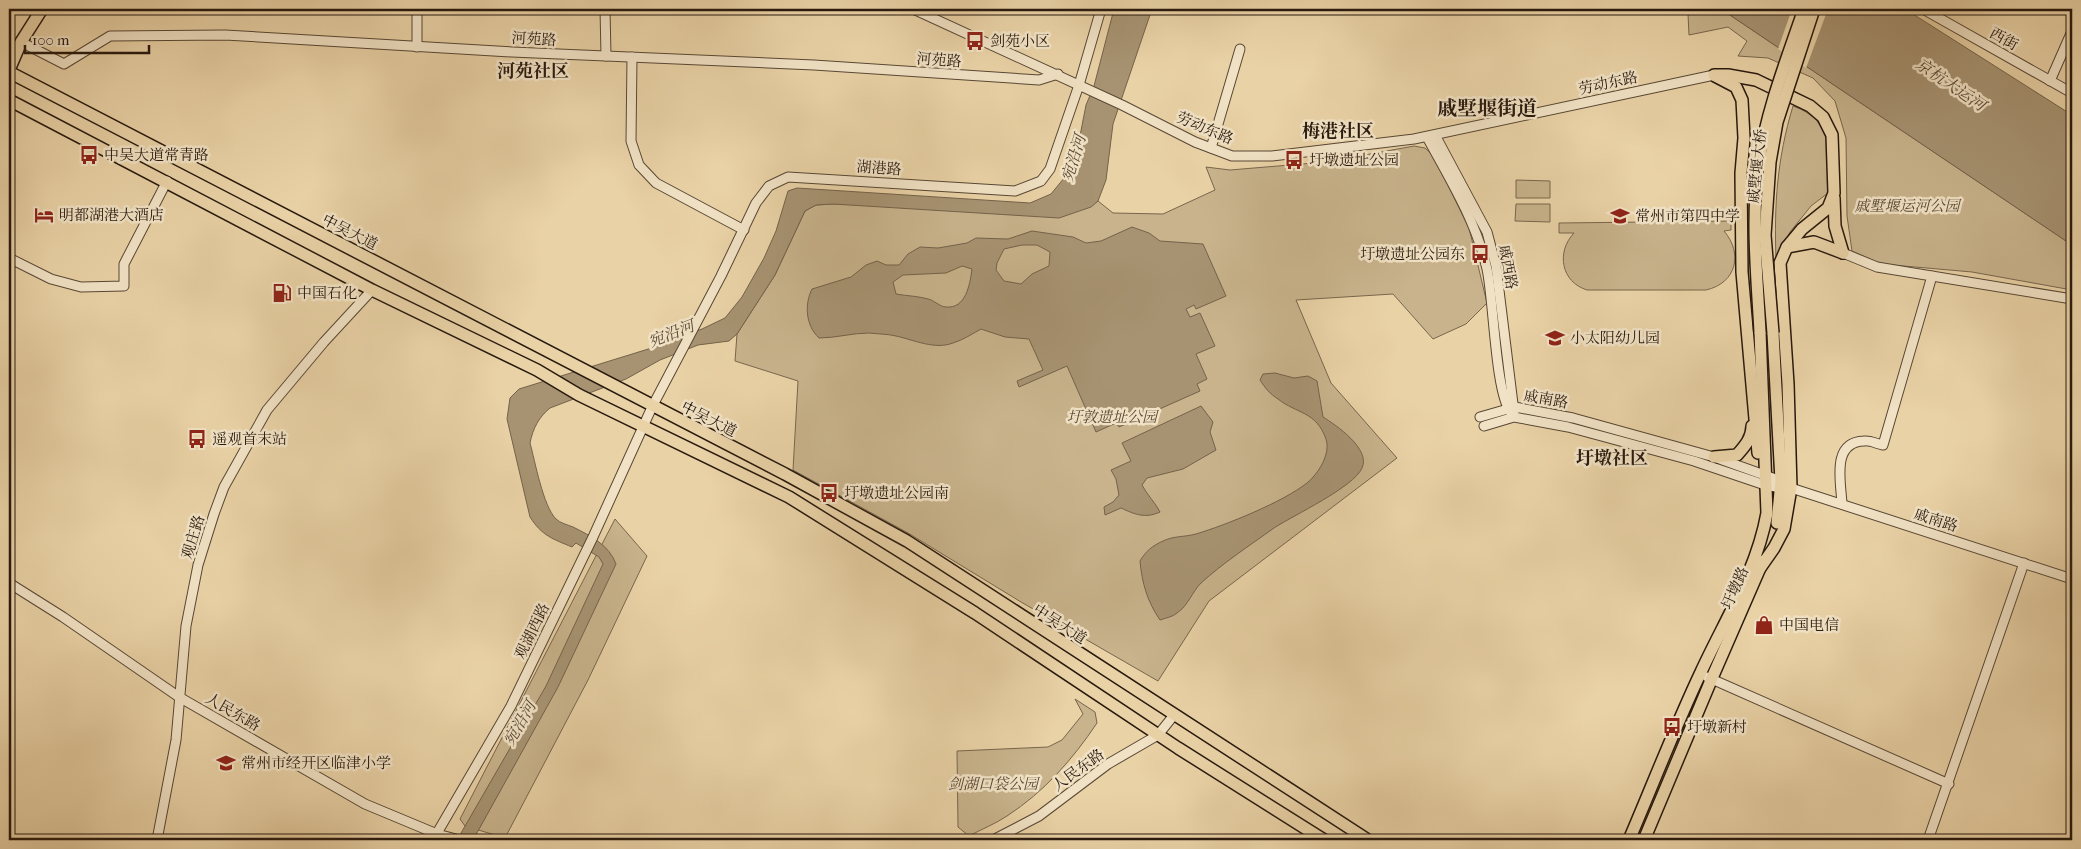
<svg xmlns="http://www.w3.org/2000/svg" width="2081" height="849" viewBox="0 0 2081 849" font-family="'IM FELL French Canon','Noto Serif SC',serif">
<rect width="100%" height="100%" fill="#e9d2a6"/>
<filter id="stains"><feTurbulence type="fractalNoise" baseFrequency=".004" numOctaves="4"/><feColorMatrix values="0 0 0 0 .2 0 0 0 0 .09 0 0 0 0 .02 0 0 0 .5 -.17"/></filter>
<radialGradient id="worn" r=".72"><stop offset=".6" stop-color="#630" stop-opacity="0"/><stop offset="1" stop-color="#630" stop-opacity=".3"/></radialGradient>
<g fill="#c8b38c" stroke="#78664d">
<path d="M1678 9H1721L2072 245V290L1972 272 1881 264 1852 251 1847 216 1846 138 1835 101 1813 78 1768 58 1738 56 1747 41 1728 27 1689 35 1688 14Z"/>
<path d="M1793 106C1836 121 1828 155 1828 193L1811 206 1790 232 1776 259C1774 205 1777 159 1793 106Z"/>
<path d="M1414 146 1425 148 1433 155 1469 228 1487 303 1466 324 1433 339 1393 294 1296 300 1331 383 1397 458 1209 601 1158 681 1021 602 908 533 793 470 798 381 735 361 737 334 775 275 805 211 816 205 833 204 1059 207 1081 182 1098 201 1113 213 1163 214 1215 190 1206 167 1230 170 1326 162Z"/>
<path d="M1516 180 1550 181V198H1516Z"/>
<path d="M1516 204H1550V222L1515 221Z"/>
<path d="M1731 221V230L1724 231C1743 253 1737 283 1706 290H1587C1561 282 1556 252 1574 233H1559V223Z"/>
<path d="M615 519 647 556 588 680 505 838 465 826 460 819Z"/>
<path d="M1075 699 1095 712 1097 723C1073 759 1044 792 1007 816 995 824 982 829 969 836L958 827 957 751 1048 747 1062 740 1083 714Z"/>
</g>
<g fill="#a79372" stroke="#74624a" fill-rule="evenodd">
<path d="M1114 9H1152L1113 124 1106 180 1098 201 1091 207 1059 218 833 204 816 205 805 211 775 275 737 334 729 341 698 345 660 360 626 379 550 408C539 417 533 428 530 443 535 461 543 506 556 519 560 523 568 525 573 527 591 536 609 545 616 564L558 687 473 840H457L546 686 603 564 599 557 576 543 572 547C553 539 542 536 530 517L507 419 510 398 519 389 658 346 702 329 725 318 742 297 764 258 776 231 788 191 797 188 1030 203 1051 194 1069 172 1078 146 1086 105 1094 86Z"/>
<path d="M1721 9H1905L2072 115V245Z"/>
<path d="M1132 227 1149 233 1160 241 1203 244 1226 296 1196 309 1194 305 1186 309 1190 317 1200 313 1215 346 1196 354 1207 379 1197 384 1200 391 1119 427 1116 423 1096 432 1067 366 1019 387 1017 381 1043 370 1029 339 1005 337 981 329C972 334 963 340 953 343 935 350 914 340 896 336 888 334 878 334 869 333 852 333 836 338 819 338 806 326 804 305 812 289L851 277 866 265 877 261 886 265H899L908 254 920 247 938 248 967 243 976 238 1008 239 1032 231 1073 237 1086 243 1101 241ZM1022 245H1037L1050 252 1049 266 1032 274 1021 284 1004 281 996 270 997 263 1004 249ZM962 266 972 269C970 284 966 309 946 307 940 307 934 300 928 299 918 296 907 296 896 294L893 282 903 275 946 273Z"/>
<path d="M1275 373 1294 378 1308 376 1317 381 1323 417C1336 425 1371 449 1362 468 1354 487 1294 515 1274 528 1249 546 1223 563 1201 583 1192 592 1188 606 1177 613 1173 617 1165 618 1160 620 1147 601 1142 583 1140 561 1146 551 1152 546 1163 541 1173 536 1185 537 1196 534 1226 525 1283 502 1307 483 1318 474 1331 454 1326 439 1316 411 1297 414 1278 399 1270 394 1265 388 1260 380L1263 374Z"/>
<path d="M1201 406 1213 422 1210 432 1216 450 1183 469 1147 478 1142 485C1147 495 1155 502 1160 512 1145 519 1134 514 1121 508L1105 515 1104 507 1113 502 1119 495 1116 479 1111 470 1131 461 1122 443Z"/>
</g>
<path fill="#e9d2a6" d="M1792 9H1828L1806 68 1778 49Z"/>
<g fill="none" stroke-linecap="round" stroke-linejoin="round">
<g stroke="#584734" stroke-width="11">
<g id="minor">
<path d="M417 9V47"/>
<path d="M605 9 606 56"/>
<path d="M913 9 1122 105 1195 142 1232 156H1272L1414 139 1714 75"/>
<path d="M1923 9 2072 93"/>
<path d="M21 42 64 64 110 36 225 35 512 52 814 65 1039 80 1058 74"/>
<path d="M632 57 631 141 639 165 656 183 744 230"/>
<path d="M2050 81 2072 31"/>
<path d="M1435 135 1487 232 1496 266 1514 412"/>
<path d="M1427 137C1450 179 1476 221 1487 269 1494 301 1495 392 1511 413"/>
<path d="M1211 148 1240 49"/>
<path d="M1843 253 1877 267 2072 299"/>
<path d="M9 258 51 279 81 287 124 286V264L167 181"/>
<path d="M1480 417 1515 407 1573 418 1714 457 1781 481 1791 488 2072 579"/>
<path d="M1484 426 1514 417 1568 427 1694 461 1765 485 1785 489"/>
<path d="M1842 504C1841 482 1831 442 1864 441 1870 440 1877 444 1883 445L1932 276"/>
<path d="M9 583 63 617 179 697 365 804 437 834 460 840"/>
<path d="M1707 677 1949 784"/>
<path d="M157 840 176 740 186 626 198 565 214 514 224 487 267 410 324 342 372 290"/>
<path d="M433 840 511 706 593 537 652 407 721 276 756 203 769 186 788 177 1015 191 1041 181 1050 169 1079 85 1101 9"/>
<path d="M993 840 1039 816 1108 764 1158 735 1174 715"/>
<path d="M1928 840 2024 563"/>
</g>
</g>
<g stroke="#28190e" stroke-width="14">
<g id="major">
<path d="M9 70 21 42 42 9"/>
<path d="M9 72 785 474 907 541 1368 840"/>
<path d="M1714 75H1728L1756 80 1810 106 1823 117 1832 135 1834 193 1828 208 1802 229 1787 247 1780 263 1788 384 1791 488 1784 529 1774 548 1760 568"/>
<path d="M1715 76 1736 87 1742 100 1744 138 1741 173 1742 272 1758 453"/>
<path d="M9 100 372 290 537 370 579 395 789 497 975 613 1178 748 1324 840"/>
<path d="M1834 198 1835 226 1843 253"/>
<path d="M1787 247 1814 242 1843 253"/>
<path d="M1773 333 1781 481 1777 523"/>
<path d="M1714 457 1737 455C1745 446 1752 438 1752 426"/>
<path d="M1629 840C1653 784 1675 727 1701 672 1725 620 1757 570 1767 513L1760 332"/>
<path d="M1644 840 1712 678 1763 561"/>
</g>
</g>
<use href="#minor" stroke="#f1e2c5" stroke-width="9"/>
<use href="#major" stroke="#e9d2a6" stroke-width="11"/>
<g stroke="#28190e" stroke-width="14" stroke-linecap="butt">
<g id="major-bridge">
<path d="M1760 332C1757 276 1751 218 1759 162 1767 109 1787 59 1804 9"/>
<path d="M1773 333 1765 235 1770 162 1777 122 1814 9"/>
</g>
</g>
<use href="#major-bridge" stroke="#e9d2a6" stroke-width="11"/>
</g>
<defs>
<g id="bus-bare" transform="scale(1.5)"><path d="M-5-6H5V4H4V6H2V4H-2V6H-4V4H-5ZM-3.5-4V0h7V-4ZM-3.5 1.2v1.5H-2V1.2ZM2 1.2v1.5H3.5V1.2Z" fill="#8f2418" stroke="#f1e2c5" stroke-width="2.5" paint-order="stroke"/></g>
<g id="hotel-bare" transform="scale(1.5)"><path d="M-6-4.5h1.5V1H6V5H4.5V3h-9V5H-6ZM-4 0a1.8 1.8 0 1 1 3.6 0ZM.5 0V-2.5h3Q6-2.5 6 0Z" fill="#8f2418" stroke="#f1e2c5" stroke-width="2.5" paint-order="stroke"/></g>
<g id="school-bare" transform="scale(1.5)"><path d="M0-5L7-2L0 1L-7-2ZM-4 1L0 2.5L4 1V4Q0 6-4 4Z" fill="#8f2418" stroke="#f1e2c5" stroke-width="2.5" paint-order="stroke"/></g>
<g id="fuel-bare" transform="scale(1.5)"><path d="M-5.5-6h7V0h2V4h1.3V-2.5L3-4.5l.8-.8L6-3V5H2.5V1h-1V6h-7ZM-4.2-4.7v3.2H.2V-4.7Z" fill="#8f2418" stroke="#f1e2c5" stroke-width="2.5" paint-order="stroke"/></g>
<g id="shop-bare" transform="scale(1.5)"><path d="M-5-2.5h2.3a2.7 3.5 0 0 1 5.4 0H5L5.5 6h-11ZM-1.5-2.5h3a1.5 2.3 0 0 0-3 0Z" fill="#8f2418" stroke="#f1e2c5" stroke-width="2.5" paint-order="stroke"/></g>
</defs>
<g fill-rule="evenodd">
<use href="#bus-bare" x="975" y="41"/>
<use href="#bus-bare" x="89" y="155"/>
<use href="#bus-bare" x="1294" y="160"/>
<use href="#hotel-bare" x="44" y="215"/>
<use href="#school-bare" x="1620" y="216"/>
<use href="#bus-bare" x="1480" y="254"/>
<use href="#fuel-bare" x="282" y="293"/>
<use href="#school-bare" x="1555" y="338"/>
<use href="#bus-bare" x="197" y="439"/>
<use href="#bus-bare" x="829" y="493"/>
<use href="#shop-bare" x="1764" y="625"/>
<use href="#bus-bare" x="1672" y="727"/>
<use href="#school-bare" x="226" y="763"/>
</g>
<g text-anchor="middle" stroke-width="5" stroke-linejoin="round" paint-order="stroke">
<g font-size="15" fill="#28190e" stroke="#f1e2c5">
<text transform="translate(534 39) rotate(3)" y="5">河苑路</text>
<text transform="translate(2004 39) rotate(29)" y="5">西街</text>
<text transform="translate(939 60) rotate(4)" y="5">河苑路</text>
<text transform="translate(1608 83) rotate(-12)" y="5">劳动东路</text>
<text transform="translate(1205 128) rotate(23)" y="5">劳动东路</text>
<text transform="translate(1757 166) rotate(-84)" y="5">戚墅堰大桥</text>
<text transform="translate(879 168) rotate(4)" y="5">湖港路</text>
<text transform="translate(350 232) rotate(27)" y="5">中吴大道</text>
<text transform="translate(1508 267) rotate(80)" y="5">戚西路</text>
<text transform="translate(1546 399) rotate(10)" y="5">戚南路</text>
<text transform="translate(709 419) rotate(27)" y="5">中吴大道</text>
<text transform="translate(1936 520) rotate(18)" y="5">戚南路</text>
<text transform="translate(193 537) rotate(-73)" y="5">观庄路</text>
<text transform="translate(1735 588) rotate(-66)" y="5">圩墩路</text>
<text transform="translate(1060 624) rotate(33)" y="5">中吴大道</text>
<text transform="translate(532 631) rotate(-64)" y="5">观湖西路</text>
<text transform="translate(233 712) rotate(30)" y="5">人民东路</text>
<text transform="translate(1078 770) rotate(-36)" y="5">人民东路</text>
</g>
<g font-size="15" fill="#28190e" stroke="#f1e2c5" text-anchor="start">
<text x="990" y="46">剑苑小区</text>
<text x="104" y="160">中吴大道常青路</text>
<text x="1309" y="165">圩墩遗址公园</text>
<text x="59" y="220">明都湖港大酒店</text>
<text x="1635" y="221">常州市第四中学</text>
<text x="1465" y="259" text-anchor="end">圩墩遗址公园东</text>
<text x="297" y="298">中国石化</text>
<text x="1570" y="343">小太阳幼儿园</text>
<text x="212" y="444">遥观首末站</text>
<text x="844" y="498">圩墩遗址公园南</text>
<text x="1779" y="630">中国电信</text>
<text x="1687" y="732">圩墩新村</text>
<text x="241" y="768">常州市经开区临津小学</text>
</g>
<g font-size="15" font-style="italic" fill="#584734" stroke="#f1e2c5">
<text x="1907" y="211">戚墅堰运河公园</text>
<text x="1112" y="422">圩敦遗址公园</text>
<text x="993" y="789">剑湖口袋公园</text>
</g>
<g font-size="16" font-style="italic" fill="#5b4a36" stroke="#f1e2c5">
<text transform="translate(1951 84) rotate(34)" y="6">京杭大运河</text>
<text transform="translate(1073 158) rotate(-73)" y="6">宛沿河</text>
<text transform="translate(671 333) rotate(-21)" y="6">宛沿河</text>
<text transform="translate(519 723) rotate(-60)" y="6">宛沿河</text>
</g>
<g font-size="18" font-weight="bold" fill="#28190e" stroke="#f1e2c5">
<text x="533" y="77">河苑社区</text>
<text x="1338" y="137">梅港社区</text>
<text x="1612" y="464">圩墩社区</text>
</g>
<g font-size="20" font-weight="bold" fill="#28190e" stroke="#f1e2c5">
<text x="1487" y="115">戚墅堰街道</text>
</g>
</g>
<rect width="2081" height="849" fill="none" stroke="#e9d2a6" stroke-width="30"/>
<rect x="10" y="10" width="2061" height="829" fill="none" stroke="#28190e" stroke-width="2.5"/>
<rect x="15" y="15" width="2051" height="819" fill="none" stroke="#28190e"/>
<path d="M25 45v8h124v-8" fill="none" stroke="#28190e" stroke-width="2.5"/>
<text x="32" y="45" font-size="15" fill="#28190e" stroke="#f1e2c5" stroke-width="4" paint-order="stroke">100 m</text>
<rect width="100%" height="100%" filter="url(#stains)"/>
<rect width="100%" height="100%" fill="url(#worn)"/>
</svg>
